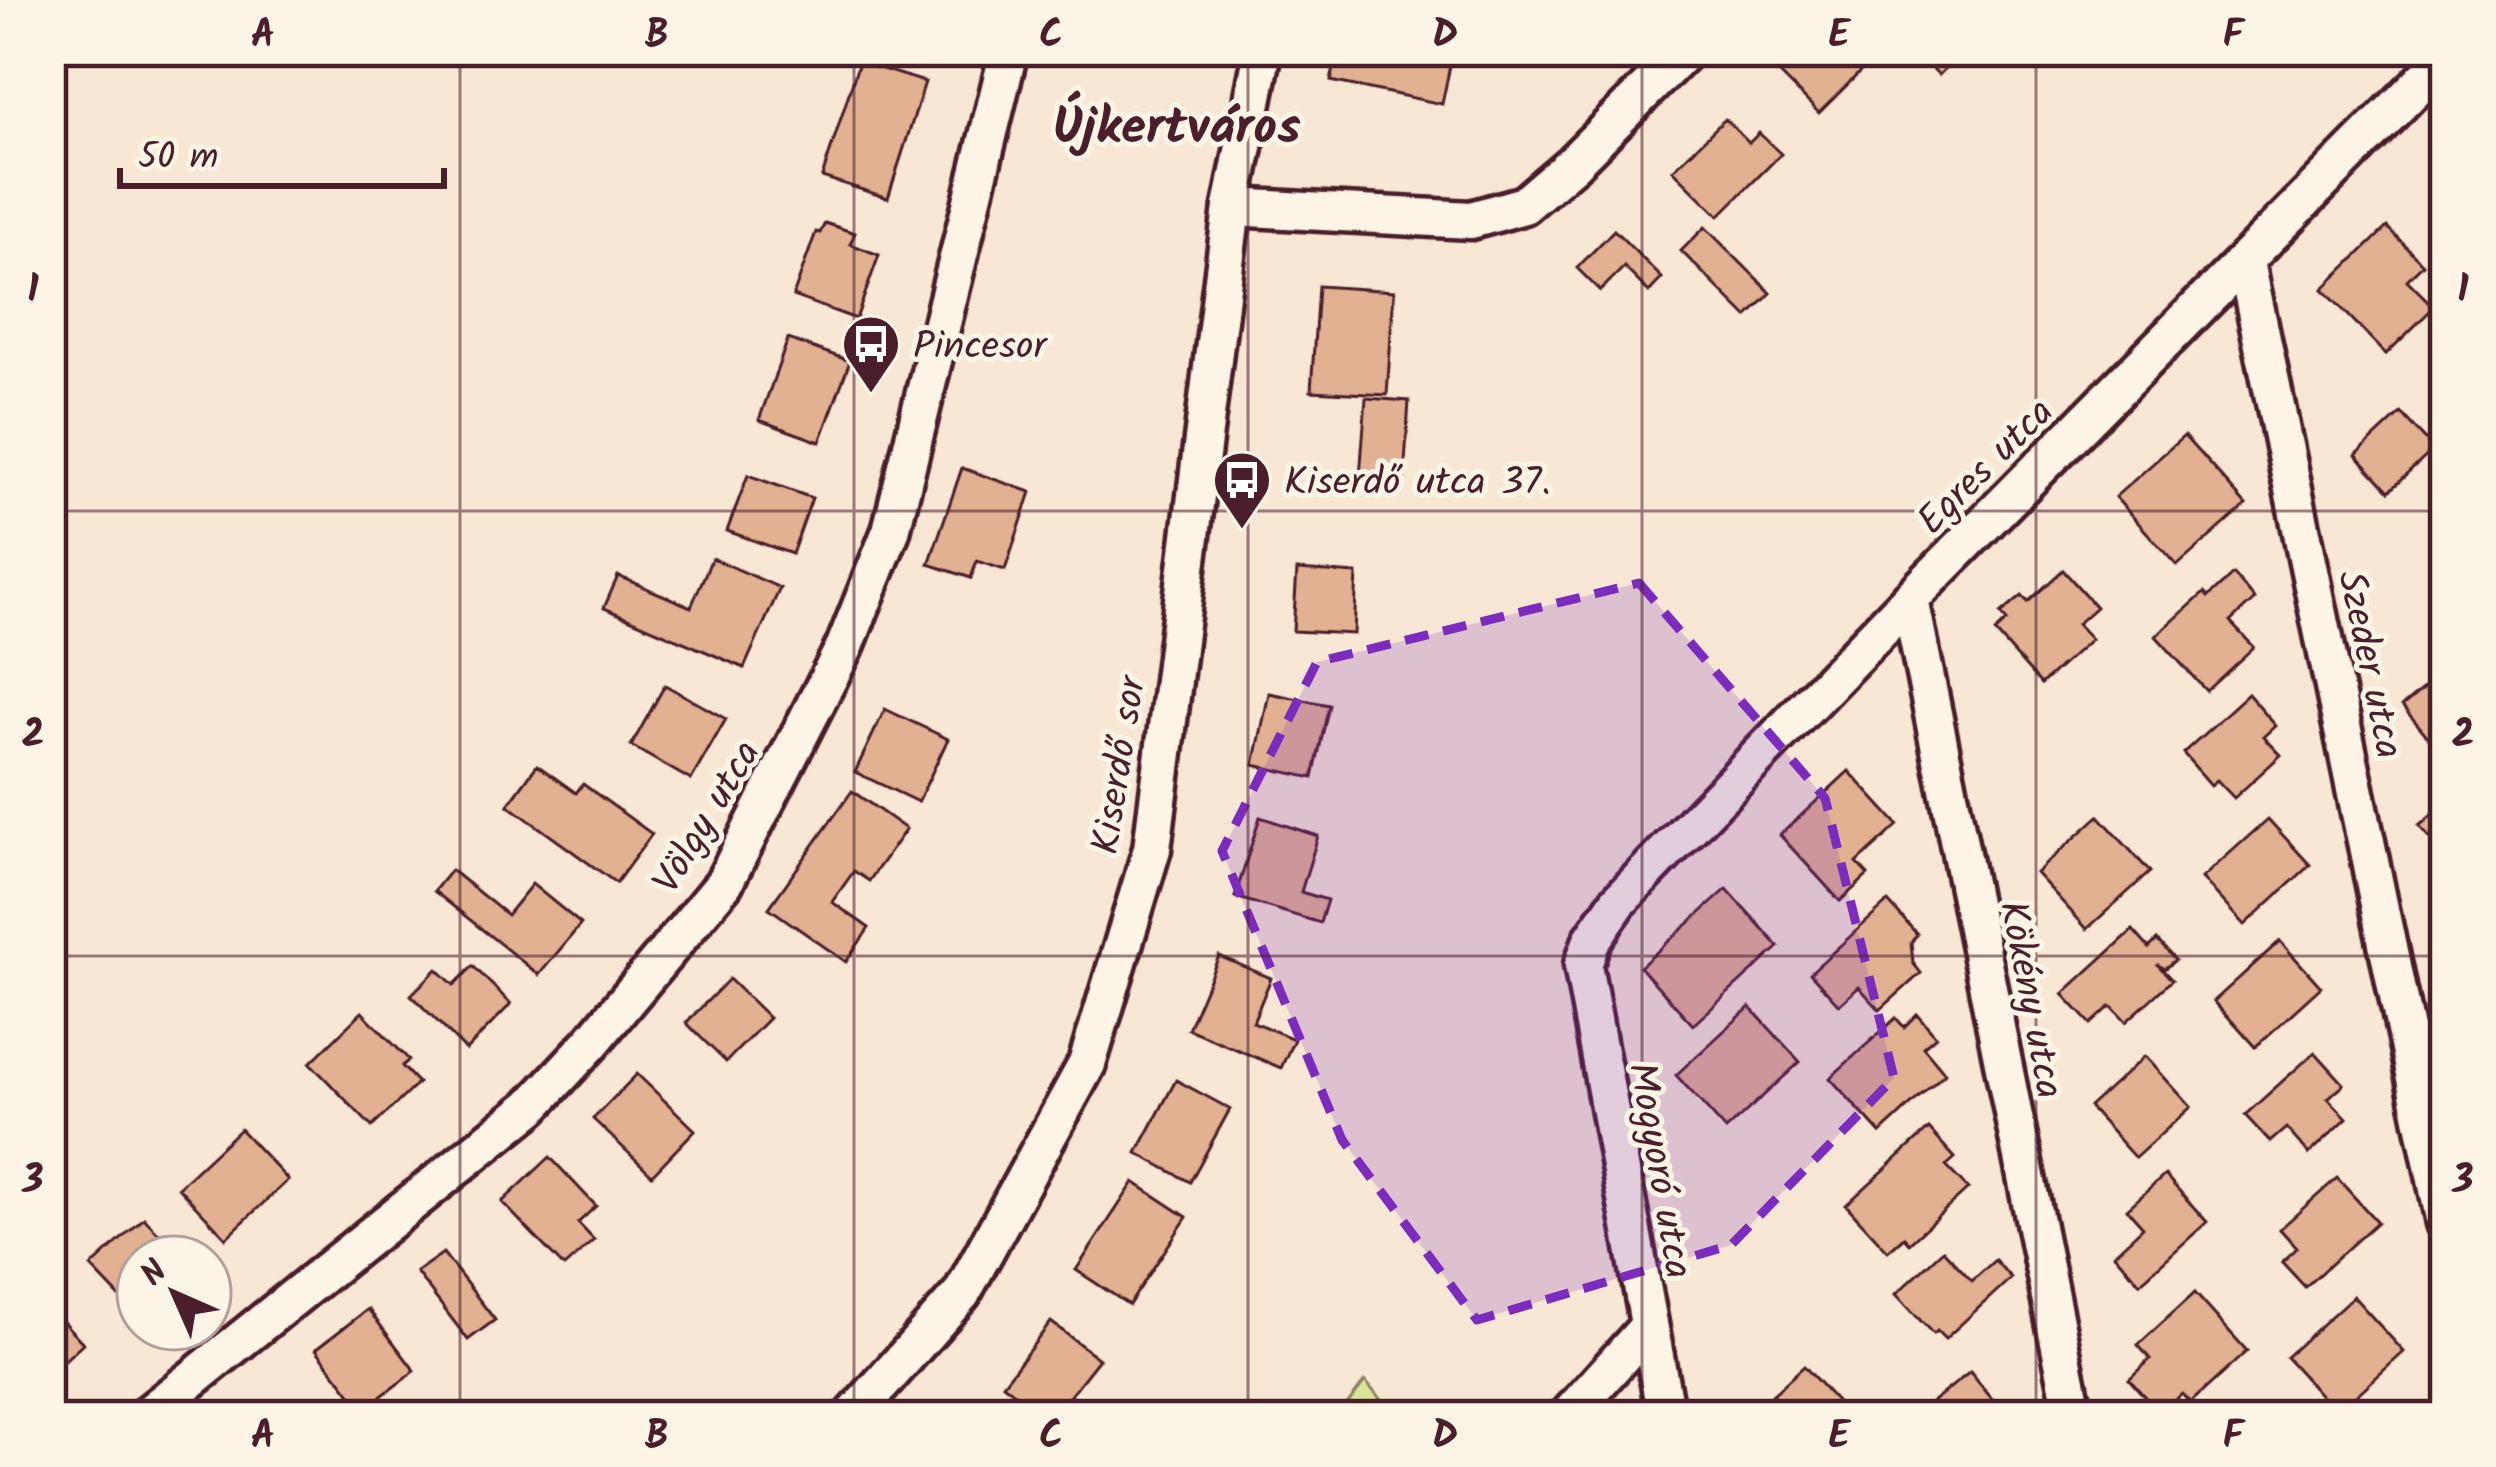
<svg xmlns="http://www.w3.org/2000/svg" width="2496" height="1467" viewBox="0 0 2496 1467" font-family="Kalam,sans-serif">
<rect width="100%" height="100%" fill="#f7e7d4"/>
<filter id="ink" filterUnits="userSpaceOnUse"><feTurbulence type="fractalNoise" baseFrequency=".00833" numOctaves="2"/><feDisplacementMap in="SourceGraphic" scale="24" xChannelSelector="R" yChannelSelector="G"/><feConvolveMatrix kernelMatrix="1 2 1 2 8 2 1 2 1" color-interpolation-filters="sRGB"/></filter>
<g filter="url(#ink)">
<path fill="#d8e699" stroke="#918262" stroke-width="3" d="M1365 1381 1395 1416H1338Z"/>
<g fill="#e1b192" stroke="#4a1f2b" stroke-width="3">
<path d="M1338 51H1453L1442 104 1331 81Z"/>
<path d="M1793 51H1851L1866 66 1819 113 1775 69Z"/>
<path d="M1915 51H1963L1939 75Z"/>
<path d="M859 62 925 82 888 198 822 177Z"/>
<path d="M1725 119 1749 143 1759 133 1781 154 1719 216 1673 170Z"/>
<path d="M825 223 855 233 850 244 879 255 856 319 793 296 816 232 820 233Z"/>
<path d="M1705 227 1771 293 1747 317 1681 251Z"/>
<path d="M2387 227 2423 264 2407 280 2434 307 2386 354 2323 289Z"/>
<path d="M1614 230 1662 278 1649 292 1624 267 1600 291 1577 268Z"/>
<path d="M1318 286 1394 291 1387 395 1311 391Z"/>
<path d="M788 339 850 361 820 442 759 420Z"/>
<path d="M1366 398 1409 401 1404 480 1360 477Z"/>
<path d="M2401 413 2434 449 2389 491 2356 455Z"/>
<path d="M2184 436 2246 505 2177 566 2115 497Z"/>
<path d="M962 468 1031 492 1005 570 977 561 971 578 929 564Z"/>
<path d="M748 475 812 498 792 554 727 531Z"/>
<path d="M712 558 780 588 744 668 604 608 618 576 691 607Z"/>
<path d="M1297 570 1357 574 1354 634 1293 631Z"/>
<path d="M2063 570 2096 607 2077 624 2091 639 2041 684 1995 632 2007 621 2001 614 2022 596 2028 602Z"/>
<path d="M2233 574 2255 599 2230 622 2254 647 2206 691 2156 636 2204 593 2208 597Z"/>
<path d="M2445 670V757L2402 706Z"/>
<path d="M665 685 726 719 691 780 631 746Z"/>
<path d="M1269 693 1329 705 1313 778 1254 765Z"/>
<path d="M2248 694 2276 726 2264 737 2281 755 2234 798 2217 780 2211 785 2183 753Z"/>
<path d="M885 709 948 739 918 802 855 772Z"/>
<path d="M537 765 576 793 583 784 652 834 616 883 508 805Z"/>
<path d="M1849 771 1898 825 1857 863 1868 875 1840 901 1780 835Z"/>
<path d="M852 791 906 829 869 881 854 871 832 902 869 928 846 962 769 908Z"/>
<path d="M2445 804V856L2419 826Z"/>
<path d="M2099 816 2150 872 2087 929 2036 873Z"/>
<path d="M1260 817 1318 836 1301 892 1327 900 1320 923 1235 897Z"/>
<path d="M2268 819 2310 865 2245 925 2202 878Z"/>
<path d="M451 870 507 915 532 884 581 924 539 975 434 891Z"/>
<path d="M1727 889 1779 947 1693 1025 1640 967Z"/>
<path d="M1888 902 1917 934 1911 943 1913 963 1921 973 1880 1010 1859 987 1839 1005 1810 973Z"/>
<path d="M2133 930 2149 948 2157 940 2175 960 2164 969 2157 964 2172 980 2126 1022 2111 1006 2091 1024 2063 994Z"/>
<path d="M2280 941 2321 987 2255 1047 2214 1001Z"/>
<path d="M1219 956 1271 978 1253 1022 1294 1039 1281 1068 1188 1029Z"/>
<path d="M473 966 511 1004 466 1050 411 995 437 969 454 985Z"/>
<path d="M729 979 769 1018 726 1062 686 1023Z"/>
<path d="M1750 1007 1800 1062 1726 1130 1676 1075Z"/>
<path d="M362 1012 409 1060 402 1066 418 1083 372 1127 310 1063Z"/>
<path d="M1917 1014 1936 1036 1923 1047 1945 1073 1880 1133 1830 1078 1896 1018 1904 1027Z"/>
<path d="M2315 1052 2344 1084 2328 1098 2347 1118 2309 1154 2286 1128 2270 1142 2245 1115Z"/>
<path d="M2145 1056 2191 1107 2135 1158 2089 1107Z"/>
<path d="M637 1074 695 1130 652 1175 593 1119Z"/>
<path d="M1176 1080 1230 1109 1190 1182 1137 1153Z"/>
<path d="M240 1129 288 1180 226 1238 178 1187Z"/>
<path d="M1929 1129 1955 1158 1946 1166 1968 1189 1909 1243 1904 1237 1888 1251 1846 1205Z"/>
<path d="M550 1157 596 1206 578 1223 594 1240 564 1267 502 1202Z"/>
<path d="M2165 1175 2207 1222 2140 1283 2114 1254 2143 1227 2127 1209Z"/>
<path d="M2337 1178 2377 1222 2305 1287 2282 1262 2297 1248 2280 1229Z"/>
<path d="M1134 1182 1187 1217 1129 1305 1076 1270Z"/>
<path d="M144 1218 181 1257H138V1308L134 1312 91 1267Z"/>
<path d="M1943 1250 1972 1281 1995 1260 2011 1278 1945 1339 1937 1331 1933 1334 1896 1294Z"/>
<path d="M443 1253 495 1320 468 1340 416 1272Z"/>
<path d="M2195 1293 2247 1351 2190 1403 2182 1394 2160 1414 2129 1379 2150 1359 2138 1345Z"/>
<path d="M2353 1296 2404 1352 2337 1413 2286 1357Z"/>
<path d="M51 1309 83 1343 51 1373Z"/>
<path d="M368 1309 415 1371 363 1410 316 1349Z"/>
<path d="M1051 1322 1099 1359 1054 1416H1044L1003 1384Z"/>
<path d="M1804 1366 1848 1414 1749 1416Z"/>
<path d="M1970 1372 2006 1416H1914Z"/>
</g>
<g fill="none" stroke-linecap="round" stroke-linejoin="round">
<g stroke="#4a1f2b" stroke-width="45">
<g id="minor">
<path d="M1232 207 1471 220 1524 205 1573 163 1685 51"/>
<path d="M2246 262 2445 1223"/>
<path d="M1910 599 2074 1416"/>
<path d="M146 1416 531 1107 591 1043 724 883 845 646 891 531 1009 51"/>
<path d="M853 1416 962 1293 1087 1064 1152 849 1232 207 1263 51"/>
<path d="M1568 1416 1647 1328"/>
<path d="M1666 1416 1583 965 1592 940 1618 902 1910 599 2445 58"/>
</g>
</g>
<use href="#minor" stroke="#fcf5e5" stroke-width="36"/>
</g>
</g>
<path fill="#7b2cbf" fill-opacity="0.2" stroke="#7b2cbf" stroke-width="9" stroke-dasharray="24 15" stroke-linejoin="round" d="M1639 583 1825 798 1894 1078 1731 1245 1477 1320 1342 1140 1222 851 1317 662Z"/>
<path fill="none" stroke="#4a1f2b" stroke-width="3" stroke-opacity="0.55" d="M460 51V1416M854 51V1416M1248 51V1416M1642 51V1416M2036 51V1416M51 511H2445M51 956H2445"/>
<defs>
<g id="bus-pin" transform="scale(3)"><path d="M0 17L-7.5 6A9.5 9.5 0 1 1 7.5 6Z" fill="#4a1f2b" stroke="#fcf5e5"/><path d="M-5-6H5V4H4V6H2V4H-2V6H-4V4H-5ZM-3.5-4V0h7V-4ZM-3.5 1.2v1.5H-2V1.2ZM2 1.2v1.5H3.5V1.2Z" fill="#fff"/></g>
</defs>
<g fill-rule="evenodd">
<use href="#bus-pin" x="871" y="344"/>
<use href="#bus-pin" x="1242" y="480"/>
</g>
<g text-anchor="middle" stroke-width="10" stroke-linejoin="round" paint-order="stroke">
<g font-size="39" fill="#4a1f2b" stroke="#fcf5e5" text-anchor="start">
<text x="913" y="358">Pincesor</text>
<text x="1284" y="494">Kiserdő utca 37.</text>
</g>
<g font-size="39" fill="#4a1f2b" stroke="#fcf5e5">
<text transform="translate(1984 465) rotate(-45)" y="14">Egres utca</text>
<text transform="translate(2372 664) rotate(78)" y="14">Szeder utca</text>
<text transform="translate(1117 765) rotate(-81)" y="14">Kiserdő sor</text>
<text transform="translate(705 816) rotate(-59)" y="14">Völgy utca</text>
<text transform="translate(2033 999) rotate(79)" y="14">Kökény utca</text>
<text transform="translate(1662 1170) rotate(80)" y="14">Mogyoró utca</text>
</g>
<g font-size="51" font-weight="bold" fill="#4a1f2b" stroke="#fcf5e5">
<text x="1177" y="143">Újkertváros</text>
</g>
</g>
<rect width="2496" height="1467" fill="none" stroke="#fcf5e5" stroke-width="132"/>
<g transform="translate(174 1293) rotate(315)"><circle r="57" fill="#fcf5e5" stroke="#b59f9b" stroke-width="3"/>
<path d="M0-9L21 45L0 30L-21 45Z" fill="#4a1f2b"/>
<text y="-18" font-size="33" font-weight="bold" text-anchor="middle" fill="#4a1f2b">N</text>
</g>
<path d="M120 168v18h324v-18" fill="none" stroke="#4a1f2b" stroke-width="6"/>
<text x="138" y="168" font-size="36" fill="#4a1f2b" stroke="#fcf5e5" stroke-width="9" paint-order="stroke">50 m</text>
<rect x="66" y="66" width="2364" height="1335" fill="none" stroke="#4a1f2b" stroke-width="4.5"/>
<g font-size="39" text-anchor="middle" font-weight="bold" fill="#4a1f2b">
<text x="263" y="47">A</text>
<text x="657" y="47">B</text>
<text x="1051" y="47">C</text>
<text x="1445" y="47">D</text>
<text x="1839" y="47">E</text>
<text x="2233" y="47">F</text>
<text x="33" y="302">1</text>
<text x="2463" y="302">1</text>
<text x="33" y="747">2</text>
<text x="2463" y="747">2</text>
<text x="33" y="1192">3</text>
<text x="2463" y="1192">3</text>
<text x="263" y="1448">A</text>
<text x="657" y="1448">B</text>
<text x="1051" y="1448">C</text>
<text x="1445" y="1448">D</text>
<text x="1839" y="1448">E</text>
<text x="2233" y="1448">F</text>
</g>
</svg>
